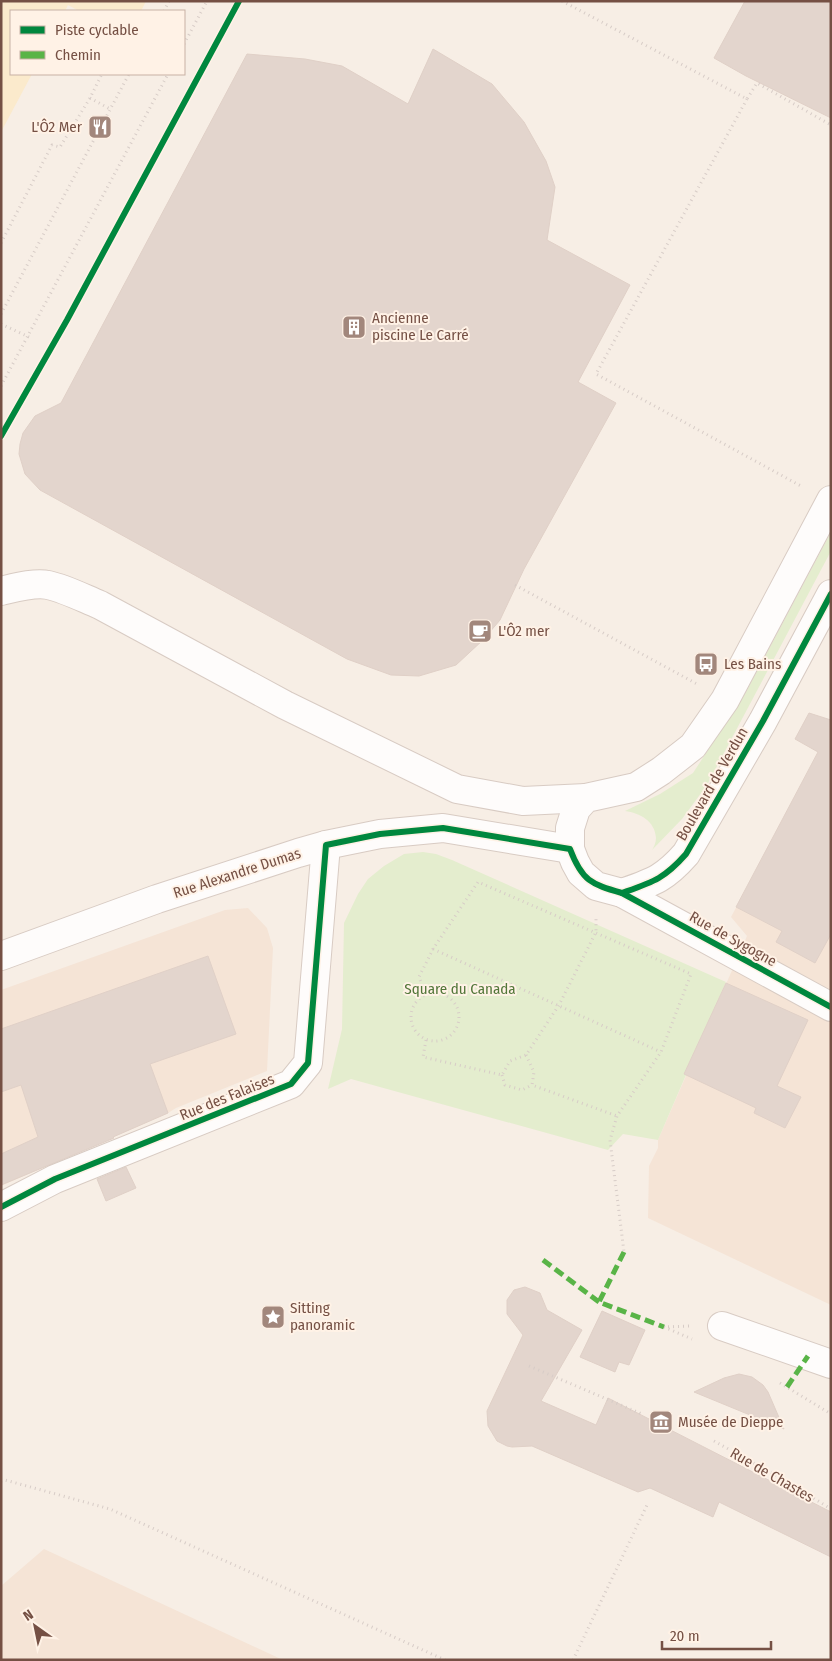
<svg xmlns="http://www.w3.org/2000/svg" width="832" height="1661" viewBox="0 0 832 1661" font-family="'Fira Sans Condensed',sans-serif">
<rect width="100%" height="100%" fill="#f7eee5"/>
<g fill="#f5e4d6">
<path d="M831 730V1305L648 1218 649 1166 658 1148V1140L747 936 731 917Z"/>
<path d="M248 908 267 928 273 948 267 1071 176 1108 168 1113 1 1186V990L225 910Z"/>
<path d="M44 1549 283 1660H1V1586Z"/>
</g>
<g fill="#e4edce">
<path d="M831 532V551L707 785 682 819 652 850C654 847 656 842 656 838 655 821 640 813 625 811L660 794 693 773 746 692Z"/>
<path d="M423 852 436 854 452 860 726 982 658 1140 623 1134 608 1150 351 1079 328 1089 342 1029 344 923 358 894 368 879 384 866 404 854Z"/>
</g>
<path fill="#fbeacc" d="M1 1H146L141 11H79L68 5 65 11H11V74H32L1 132Z"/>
<g fill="#e3d5cd" stroke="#e0d0c7">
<path d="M745 1H831V118L746 76 714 58Z"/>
<path d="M433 49 492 84 524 122 546 161 555 187 547 240 630 285 578 382 616 403 524 569 500 620 483 640 456 665 419 676 391 675 347 659 40 490 25 474 19 454 20 444 23 433 35 416 61 403 247 54 305 59 342 66 408 104Z"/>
<path d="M809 713 831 720V934L815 963 776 942 782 931 736 907 818 752 795 739Z"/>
<path d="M208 956 236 1034 150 1064 168 1113 113 1137 114 1138 1 1185V1154L38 1137 21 1085 1 1092V1029Z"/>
<path d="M726 983 808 1020 777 1086 801 1097 785 1128 754 1113 756 1108 684 1074Z"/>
<path d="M126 1167 136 1188 106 1201 97 1179Z"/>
<path d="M525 1287 540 1293 547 1310 582 1330 541 1401 596 1425 608 1398 831 1512V1557L719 1502 713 1517 650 1488 638 1492 532 1446 512 1447 507 1446 497 1441 488 1426 487 1411 523 1335 507 1314V1300L514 1290Z"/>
<path d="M602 1311 645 1330 629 1365 619 1362 615 1372 580 1357Z"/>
<path d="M739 1374 752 1377 763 1385 768 1392 784 1429 694 1392 724 1378Z"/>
</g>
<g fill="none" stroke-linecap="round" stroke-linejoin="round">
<g stroke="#d8cbc3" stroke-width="30">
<g id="minor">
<path d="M831 500 725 700 693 746 661 771 636 787 586 798 576 809 570 828V849L575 862 581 873 596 886 622 893 831 1007"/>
<path d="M1 591C14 588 35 582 48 585 66 589 83 598 100 605L285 705 457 789 523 801 586 798"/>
<path d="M622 893C653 882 664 879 686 854L763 721 831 594"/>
<path d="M1 956 157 899 298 853 326 845 380 834 443 828 570 849"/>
<path d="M1 1207 55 1179 291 1084 308 1063 326 845"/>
<path d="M722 1326 831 1364"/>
</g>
</g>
<g stroke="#d7ccc7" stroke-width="3" stroke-dasharray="1 4" stroke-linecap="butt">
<path d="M562 1 747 99 757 83 831 125"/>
<path d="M164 11 169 1"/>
<path d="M184 44 207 1"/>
<path d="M90 98 110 109"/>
<path d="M747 99 596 374 801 486"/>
<path d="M1 243 52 145 60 147 90 98 102 74"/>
<path d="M1 314 129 74"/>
<path d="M1 324 29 337"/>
<path d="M1 386 168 74"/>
<path d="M515 585 697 684"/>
<path d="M433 949 661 1052"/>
<circle cx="435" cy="1017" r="24"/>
<path d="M426 995 419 977 433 949 478 882 691 974 661 1052 617 1116 610 1140 624 1252"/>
<path d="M426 1040 423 1057 502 1075 510 1061 526 1055 559 1005 596 932V919"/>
<path d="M526 1055 534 1072 532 1085 617 1116"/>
<path d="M502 1075 505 1085 522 1090 532 1085"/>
<path d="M689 1326 664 1327 692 1339"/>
<path d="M529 1366 642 1414"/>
<path d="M780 1383 831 1414"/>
<path d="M714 1441 791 1484 831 1509"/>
<path d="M1 1481 5 1480 110 1509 445 1660"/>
<path d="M573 1660 648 1503"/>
</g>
<use href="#minor" stroke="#fefcfb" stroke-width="28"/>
<g stroke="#59b447" stroke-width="5" stroke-dasharray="10 5" stroke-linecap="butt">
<path d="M624 1252 599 1302 664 1327"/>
<path d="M543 1260 599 1302"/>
<path d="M787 1387 808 1356"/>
</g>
<g stroke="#fff2e6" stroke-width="9">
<g id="cycleway">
<path d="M1 436 67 320 239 1"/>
<path d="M622 893C653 882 664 879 686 854L763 721 831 594"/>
<path d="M1 1207 55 1179 291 1084 308 1063 326 845 380 834 443 828 570 849C582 881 591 884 622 893L831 1007"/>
</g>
</g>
<use href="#cycleway" stroke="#00873e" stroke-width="6"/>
</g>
<defs>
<g id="restaurant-square" transform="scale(1.25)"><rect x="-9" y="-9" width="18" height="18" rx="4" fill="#a2877c" stroke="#fff2e6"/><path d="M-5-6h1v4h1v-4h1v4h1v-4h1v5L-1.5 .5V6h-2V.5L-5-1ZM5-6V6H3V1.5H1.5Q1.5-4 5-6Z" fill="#fff"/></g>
<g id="building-square" transform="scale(1.25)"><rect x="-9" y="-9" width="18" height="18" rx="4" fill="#a2877c" stroke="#fff2e6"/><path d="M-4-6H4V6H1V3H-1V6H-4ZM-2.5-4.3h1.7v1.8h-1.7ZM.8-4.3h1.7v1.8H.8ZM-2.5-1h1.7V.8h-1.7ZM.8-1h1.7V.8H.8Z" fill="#fff"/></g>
<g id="cafe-square" transform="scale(1.25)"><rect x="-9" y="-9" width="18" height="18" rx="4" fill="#a2877c" stroke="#fff2e6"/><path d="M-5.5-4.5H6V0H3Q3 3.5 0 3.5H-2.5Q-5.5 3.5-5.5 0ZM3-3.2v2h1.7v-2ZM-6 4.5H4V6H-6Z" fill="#fff"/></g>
<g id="bus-square" transform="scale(1.25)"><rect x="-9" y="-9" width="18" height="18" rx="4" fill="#a2877c" stroke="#fff2e6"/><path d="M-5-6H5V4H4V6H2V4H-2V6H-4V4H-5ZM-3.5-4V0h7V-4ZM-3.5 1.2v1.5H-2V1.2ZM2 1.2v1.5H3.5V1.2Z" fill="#fff"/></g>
<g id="sight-square" transform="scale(1.25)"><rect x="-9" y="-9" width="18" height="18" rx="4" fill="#a2877c" stroke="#fff2e6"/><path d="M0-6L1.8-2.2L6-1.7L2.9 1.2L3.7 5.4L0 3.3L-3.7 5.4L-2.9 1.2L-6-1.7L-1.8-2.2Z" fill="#fff"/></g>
<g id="museum-square" transform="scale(1.25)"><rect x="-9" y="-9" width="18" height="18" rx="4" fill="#a2877c" stroke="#fff2e6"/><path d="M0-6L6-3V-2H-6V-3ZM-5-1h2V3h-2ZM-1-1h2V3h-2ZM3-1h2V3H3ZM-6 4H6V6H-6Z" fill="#fff"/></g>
</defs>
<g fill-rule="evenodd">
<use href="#restaurant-square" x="100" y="127"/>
<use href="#building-square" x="354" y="327"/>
<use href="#cafe-square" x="480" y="631"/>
<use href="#bus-square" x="706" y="664"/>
<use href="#sight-square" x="273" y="1317"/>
<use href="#museum-square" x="661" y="1422"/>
</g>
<g text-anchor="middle" stroke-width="4" stroke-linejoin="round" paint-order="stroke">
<g font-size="15" fill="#755044" stroke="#fff2e6" text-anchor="start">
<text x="82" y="132" text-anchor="end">L'Ô2 Mer</text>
<text x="372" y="323">Ancienne<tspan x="372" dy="17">piscine Le Carré</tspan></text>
<text x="498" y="636">L'Ô2 mer</text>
<text x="724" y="669">Les Bains</text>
<text x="290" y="1313">Sitting<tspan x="290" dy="17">panoramic</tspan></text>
<text x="678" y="1427">Musée de Dieppe</text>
</g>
<g font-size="15" fill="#755044" stroke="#fff2e6">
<text transform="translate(712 784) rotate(-60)" y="5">Boulevard de Verdun</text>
<text transform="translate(237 873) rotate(-18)" y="5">Rue Alexandre Dumas</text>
<text transform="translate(733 939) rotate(29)" y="5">Rue de Sygogne</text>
<text transform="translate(227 1097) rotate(-22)" y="5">Rue des Falaises</text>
<text transform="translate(772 1475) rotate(30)" y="5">Rue de Chastes</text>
</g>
<g font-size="15" fill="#527639" stroke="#fff2e6">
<text x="460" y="994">Square du Canada</text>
</g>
</g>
<rect width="832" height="1661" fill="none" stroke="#755044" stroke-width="5"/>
<rect x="10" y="10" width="175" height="65" fill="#fff2e6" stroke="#c8b1a5"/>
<rect x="20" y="26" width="25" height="8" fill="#00873e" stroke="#c8b1a5"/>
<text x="55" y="35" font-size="15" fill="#755044">Piste cyclable</text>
<rect x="20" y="51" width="25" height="8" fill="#59b447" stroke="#c8b1a5"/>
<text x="55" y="60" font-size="15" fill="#755044">Chemin</text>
<g transform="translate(35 1626) rotate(327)" stroke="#fff2e6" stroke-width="4" paint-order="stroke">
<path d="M0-4L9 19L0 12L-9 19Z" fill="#755044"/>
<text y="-8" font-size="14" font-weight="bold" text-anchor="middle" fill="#755044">N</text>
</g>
<path d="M662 1641v8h109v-8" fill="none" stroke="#755044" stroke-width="2.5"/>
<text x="670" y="1641" font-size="15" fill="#755044" stroke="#fff2e6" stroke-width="4" paint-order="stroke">20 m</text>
</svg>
